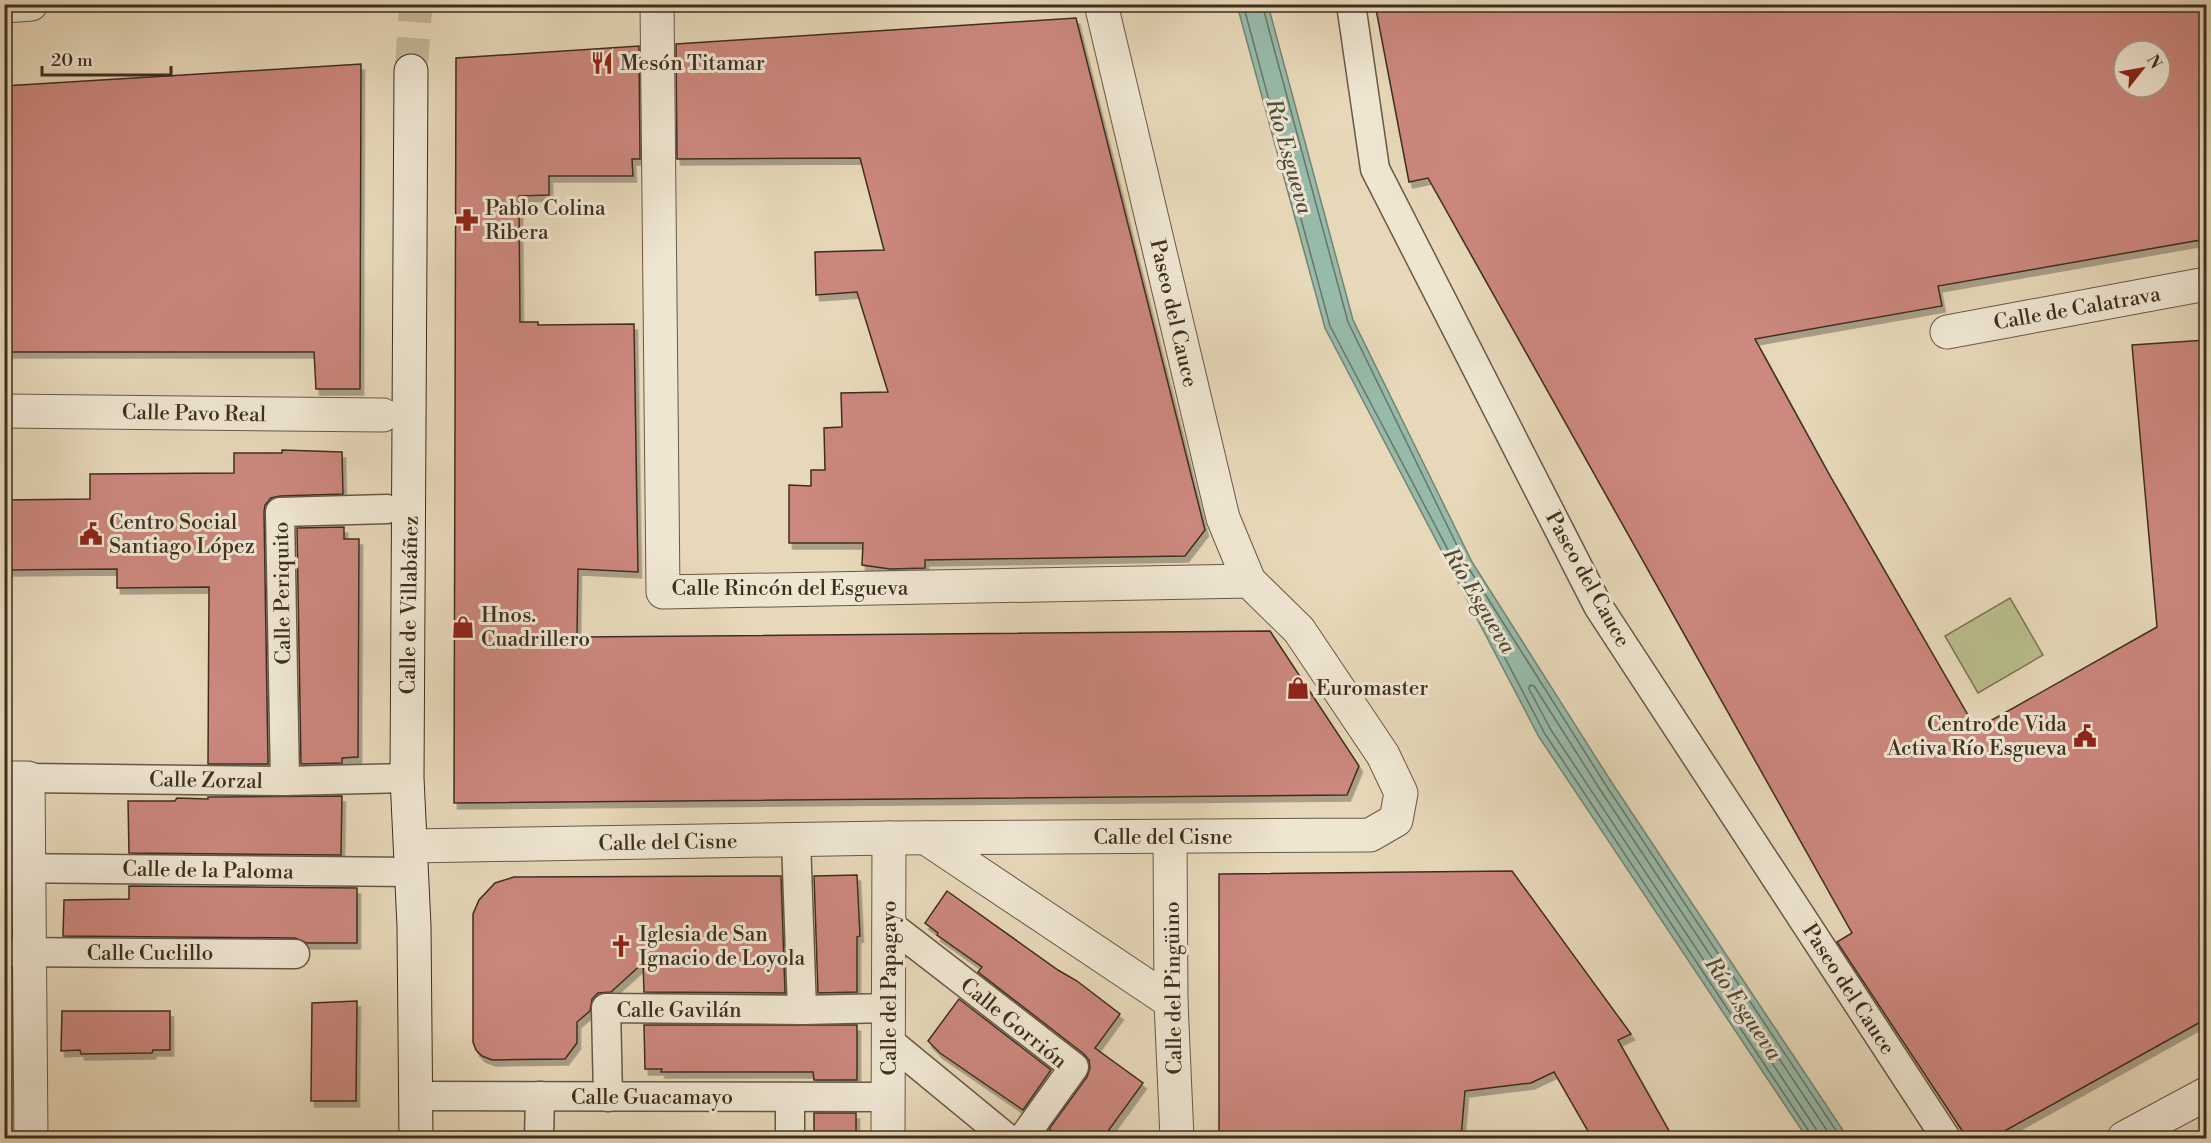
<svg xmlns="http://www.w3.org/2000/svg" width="2211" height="1143" viewBox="0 0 2211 1143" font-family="'Libre Bodoni',serif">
<defs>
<filter id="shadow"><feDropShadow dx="3.5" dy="6" stdDeviation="0" flood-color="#0004"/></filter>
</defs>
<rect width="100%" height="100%" fill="#e7d8b9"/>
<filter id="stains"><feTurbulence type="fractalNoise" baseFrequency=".00333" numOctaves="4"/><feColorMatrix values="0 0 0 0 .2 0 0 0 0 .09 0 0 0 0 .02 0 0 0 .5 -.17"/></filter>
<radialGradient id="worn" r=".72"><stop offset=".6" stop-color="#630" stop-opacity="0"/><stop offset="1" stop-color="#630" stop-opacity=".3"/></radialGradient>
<path fill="#babd8c" stroke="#7c7656" stroke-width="1.5" d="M2010 598 2043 655 1978 693 1945 636Z"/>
<path fill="#97bbab" stroke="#738373" stroke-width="1.5" d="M1237 5H1268L1353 320 1472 562 1612 783 1848 1138H1807L1539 737 1325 328Z"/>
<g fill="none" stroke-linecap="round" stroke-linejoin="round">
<g stroke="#6a7565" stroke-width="1.5">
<path d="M1243 4 1330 326 1545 734 1810 1133 1811 1138"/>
<path d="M1262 4 1348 322 1466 564 1607 787 1841 1138"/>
<path d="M1819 1138 1816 1129 1551 730 1529 689 1530 685 1534 686 1601 791 1832 1138"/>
</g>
</g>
<g fill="#cc877e" stroke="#3d2f1f" stroke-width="1.5" fill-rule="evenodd" filter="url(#shadow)">
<path d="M1375 4H2206V239L1938 286 1942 306 1755 339 1829 474 1976 729 2157 627 2132 345 2206 340V1019L1992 1138H1967L1837 942 1852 933 1428 178 1409 182ZM2124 51H2160V87H2124Z"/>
<path d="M1076 18 1205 530 1185 556 925 560V568L890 569 862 565 863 543H789V485L811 486V470H825L824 428 842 427 841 393 888 392 857 292 816 295 815 252 884 250 860 158 677 159 676 44Z"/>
<path d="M639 46 640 159H632L633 176H549V195L519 196 520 322H538V325L634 324 638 572 578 569 577 637 1270 631 1359 766 1347 795 454 803 456 58Z"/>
<path d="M361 64 360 389H316L314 352H4V86Z"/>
<path d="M282 450 342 452 343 494 280 496 271 498 265 505 264 512 268 764H208L209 587 117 588V569L4 570V500L90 499V474L234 473V453H282Z"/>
<path d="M344 527V539H359L358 757 342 758V763L301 764 297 528Z"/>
<path d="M342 796 341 855 129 853 128 801H175L177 798 208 799V797Z"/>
<path d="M1512 871 1631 1034 1618 1040 1673 1138H1592L1554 1072 1531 1083 1465 1091 1461 1138H1219V874Z"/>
<path d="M857 875 860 936 857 937V992L818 993 814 876Z"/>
<path d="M781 876 785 993 644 992 643 963 611 992 598 993 592 999 590 1011 577 1022V1043L565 1059 492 1060 482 1056 476 1050 473 1042V914L479 900 495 883 514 877Z"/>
<path d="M129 886 357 888V943H307L295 938 63 936 64 900 129 899Z"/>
<path d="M947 891 1058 970 1077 981 1120 1014 1095 1048 1143 1083 1103 1138H1062L1049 1129 1087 1077 1090 1068 1089 1060 1084 1054 978 972 982 967 937 935 938 933 925 923Z"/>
<path d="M959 999 1051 1070 1023 1110 940 1053 928 1041Z"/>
<path d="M357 1001 356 1101H311L312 1003Z"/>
<path d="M62 1011H170V1050H153L152 1053 81 1054 80 1050 61 1051Z"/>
<path d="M644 1025H857V1080H814L813 1072H661L662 1069H645Z"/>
<rect x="814" y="1113" width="42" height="25"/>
</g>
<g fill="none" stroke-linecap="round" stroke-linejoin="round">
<path stroke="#c5b69a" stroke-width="33" stroke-dasharray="33 16" stroke-linecap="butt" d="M411 71 416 4"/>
<g stroke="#685946" stroke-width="31">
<g id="pedestrian">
<path d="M1351 4 1375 169 1598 606 1946 1138"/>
<path d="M28 778 285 781 407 778"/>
<path d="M285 781 280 512 387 509"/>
<path d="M4 868 412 872"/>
<path d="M889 924 1074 1067 1023 1138"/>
<path d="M4 952 295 954"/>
<path d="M802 1010 889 1008"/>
<path d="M889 1041 1007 1138"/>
<path d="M416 1096 888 1097"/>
<path d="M608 1097 606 1008 802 1010 796 840"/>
<path d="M539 1138 540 1096"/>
<path d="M790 1138V1097"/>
</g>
</g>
<g stroke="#685946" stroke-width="35">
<g id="minor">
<path d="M657 4 663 592 1249 581"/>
<path d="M4 6 31 4"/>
<path d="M1947 332 2206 284"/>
<path d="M4 411 383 415"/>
<path d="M4 778H28L31 1138"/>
<path d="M926 838 1171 1002"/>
<path d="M1170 838 1171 1002 1177 1138"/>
<path d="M411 846 889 838 1370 835 1396 820 1401 793 1383 755 1299 630 1249 581 1223 518 1101 4"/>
<path d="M888 1138 889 838"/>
<path d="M2124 1138 2206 1094"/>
</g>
</g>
<g stroke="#3d2f1f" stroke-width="35">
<path id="secondary" d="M411 71 407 778 414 926 416 1138"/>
</g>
<use href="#pedestrian" stroke="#efe6d2" stroke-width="28"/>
<use href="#minor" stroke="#efe6d2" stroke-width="33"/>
<use href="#secondary" stroke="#efe6d2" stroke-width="33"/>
</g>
<defs>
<g id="restaurant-bare" transform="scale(1.8)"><path d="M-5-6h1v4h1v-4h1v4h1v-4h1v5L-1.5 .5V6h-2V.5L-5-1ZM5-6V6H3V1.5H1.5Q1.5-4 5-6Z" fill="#8f2418" stroke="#efe6d2" stroke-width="2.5" paint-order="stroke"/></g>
<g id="pharmacy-bare" transform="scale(1.8)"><path d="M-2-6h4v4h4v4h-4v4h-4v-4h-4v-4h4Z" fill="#8f2418" stroke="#efe6d2" stroke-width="2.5" paint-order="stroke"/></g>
<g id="civic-bare" transform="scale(1.8)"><path d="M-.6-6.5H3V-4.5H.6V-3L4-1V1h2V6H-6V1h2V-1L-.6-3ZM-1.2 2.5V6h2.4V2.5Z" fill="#8f2418" stroke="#efe6d2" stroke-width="2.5" paint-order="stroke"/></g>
<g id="shop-bare" transform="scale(1.8)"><path d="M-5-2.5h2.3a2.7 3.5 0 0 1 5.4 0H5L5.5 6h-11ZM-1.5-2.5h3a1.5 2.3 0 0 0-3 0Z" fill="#8f2418" stroke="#efe6d2" stroke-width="2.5" paint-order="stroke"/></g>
<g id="church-bare" transform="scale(1.8)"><path d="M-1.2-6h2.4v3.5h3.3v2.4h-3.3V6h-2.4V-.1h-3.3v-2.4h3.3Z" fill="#8f2418" stroke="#efe6d2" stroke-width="2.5" paint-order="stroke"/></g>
</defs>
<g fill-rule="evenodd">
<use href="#restaurant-bare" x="602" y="63"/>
<use href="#pharmacy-bare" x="467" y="220"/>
<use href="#civic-bare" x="91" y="534"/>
<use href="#shop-bare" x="463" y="627"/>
<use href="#shop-bare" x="1298" y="688"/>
<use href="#civic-bare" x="2085" y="736"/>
<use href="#church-bare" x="621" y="946"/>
</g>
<g text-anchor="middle" stroke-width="6" stroke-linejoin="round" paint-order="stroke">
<g font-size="21" fill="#3d2f1f" stroke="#efe6d2" text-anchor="start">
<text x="620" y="70">Mesón Titamar</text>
<text x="485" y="215">Pablo Colina<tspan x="485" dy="24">Ribera</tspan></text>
<text x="109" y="529">Centro Social<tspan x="109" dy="24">Santiago López</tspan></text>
<text x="481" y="622">Hnos.<tspan x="481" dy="24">Cuadrillero</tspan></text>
<text x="1316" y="695">Euromaster</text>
<text x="2067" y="731" text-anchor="end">Centro de Vida<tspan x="2067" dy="24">Activa Río Esgueva</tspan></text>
<text x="639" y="941">Iglesia de San<tspan x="639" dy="24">Ignacio de Loyola</tspan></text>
</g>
<g font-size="21" fill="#3d2f1f" stroke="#efe6d2">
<text transform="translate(2077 308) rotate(-10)" y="7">Calle de Calatrava</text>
<text transform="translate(1174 313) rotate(77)" y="7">Paseo del Cauce</text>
<text transform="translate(194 413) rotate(1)" y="7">Calle Pavo Real</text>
<text transform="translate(1588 579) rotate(61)" y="7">Paseo del Cauce</text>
<text x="790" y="595">Calle Rincón del Esgueva</text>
<text transform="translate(282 593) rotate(-91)" y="7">Calle Periquito</text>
<text transform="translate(409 605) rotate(-89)" y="7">Calle de Villabáñez</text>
<text transform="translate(206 780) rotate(1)" y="7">Calle Zorzal</text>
<text x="1163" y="844">Calle del Cisne</text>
<text transform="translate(668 842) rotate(-1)" y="7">Calle del Cisne</text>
<text transform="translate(208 870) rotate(1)" y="7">Calle de la Paloma</text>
<text x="150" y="960">Calle Cuclillo</text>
<text transform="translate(889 988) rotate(-90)" y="7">Calle del Papagayo</text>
<text transform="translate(1173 988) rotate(-91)" y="7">Calle del Pingüino</text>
<text transform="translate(1849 989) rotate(57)" y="7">Paseo del Cauce</text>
<text x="679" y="1017">Calle Gavilán</text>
<text transform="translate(1014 1023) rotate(39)" y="7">Calle Gorrión</text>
<text x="652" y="1104">Calle Guacamayo</text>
</g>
<g font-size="22" font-style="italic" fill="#4f4b3b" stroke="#efe6d2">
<text transform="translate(1290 156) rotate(74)" y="8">Río Esgueva</text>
<text transform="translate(1480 600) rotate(59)" y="8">Río Esgueva</text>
<text transform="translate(1744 1008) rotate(56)" y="8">Río Esgueva</text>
</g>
</g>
<rect width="2211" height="1143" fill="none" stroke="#e7d8b9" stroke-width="24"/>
<rect x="6" y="6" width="2199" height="1131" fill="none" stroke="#3d2f1f" stroke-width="3"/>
<rect x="12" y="12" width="2187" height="1119" fill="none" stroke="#3d2f1f" stroke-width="1.5"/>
<g transform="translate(2142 69) rotate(59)"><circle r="28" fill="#efe6d2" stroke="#a89d8a" stroke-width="1.5"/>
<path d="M0-4.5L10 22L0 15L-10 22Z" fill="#8f2418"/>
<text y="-9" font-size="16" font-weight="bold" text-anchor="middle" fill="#3d2f1f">N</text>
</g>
<path d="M42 66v9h129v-9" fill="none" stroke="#3d2f1f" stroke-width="3"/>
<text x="51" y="66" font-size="18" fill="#3d2f1f" stroke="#efe6d2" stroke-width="4.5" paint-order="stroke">20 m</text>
<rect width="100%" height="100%" filter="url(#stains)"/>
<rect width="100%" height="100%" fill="url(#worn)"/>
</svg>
